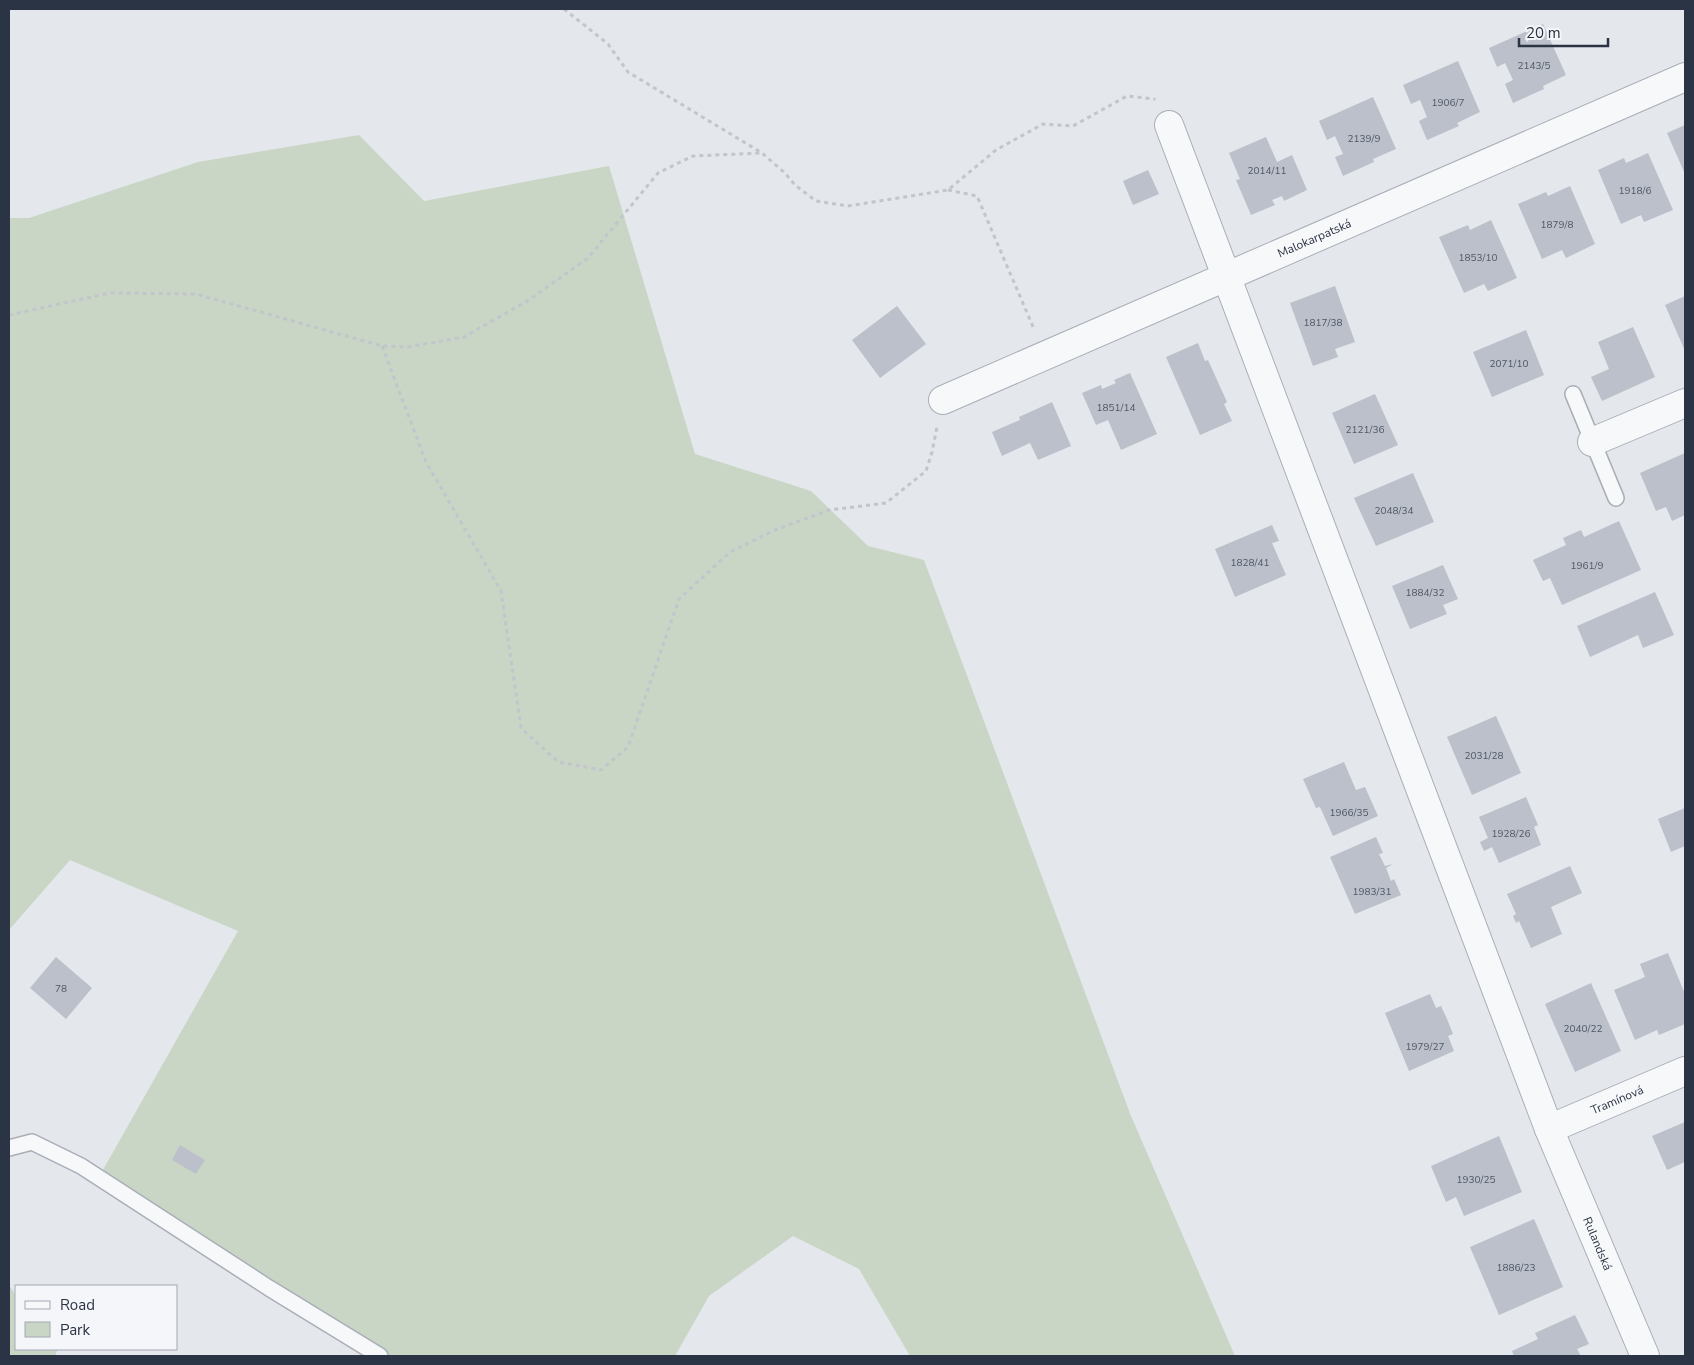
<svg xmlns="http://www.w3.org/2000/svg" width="1694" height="1365" viewBox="0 0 1694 1365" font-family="'Nunito Sans',sans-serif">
<rect width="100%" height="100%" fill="#e4e7ec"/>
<g fill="#c9d6c5">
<path d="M359 135 424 201 609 166 695 454 811 491 868 546 924 560 1131 1116 1235 1356H910L859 1269 793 1236 709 1296 675 1356H380L99 1177 238 931 70 860 9 930V218H29L198 162Z"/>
<path d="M9 1285 16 1296V1349H56L57 1351 55 1356H9Z"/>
</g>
<g fill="#bbc0ca">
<path d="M1543 24 1566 75 1543 86 1544 89 1513 103 1505 84 1513 80 1505 63 1497 67 1489 48Z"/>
<path d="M1458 61 1480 112 1457 123 1459 126 1427 140 1419 121 1427 117 1420 100 1411 104 1403 85Z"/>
<path d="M1373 97 1396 149 1373 159 1374 162 1343 176 1335 157 1343 154 1335 136 1327 140 1319 121Z"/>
<path d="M1685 125V174L1667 133Z"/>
<path d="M1266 137 1277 162 1292 155 1307 190 1284 201 1282 196 1272 200 1275 205 1251 215 1236 180 1240 179 1229 153Z"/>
<path d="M1648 153 1673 210 1644 222 1641 215 1621 224 1598 170 1624 158 1626 163Z"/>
<path d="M1148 170 1159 194 1133 205 1123 181Z"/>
<path d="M1570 186 1595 244 1566 258 1562 250 1542 259 1518 204 1546 192 1548 196Z"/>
<path d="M1491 220 1517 278 1488 291 1484 284 1464 293 1439 237 1468 225 1470 230Z"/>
<path d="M1335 286 1355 342 1335 349 1338 357 1313 366 1290 303Z"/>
<path d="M1685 296V351L1665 305Z"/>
<path d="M897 306 926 344 880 378 852 340Z"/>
<path d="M1633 327 1655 377 1602 401 1591 377 1609 369 1598 342Z"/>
<path d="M1526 330 1544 375 1492 397 1473 352Z"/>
<path d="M1198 343 1205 361 1208 360 1227 402 1224 404 1232 421 1200 435 1166 357Z"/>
<path d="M1130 373 1157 434 1121 450 1108 420 1096 425 1082 393 1101 385 1102 389 1116 383 1114 380Z"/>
<path d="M1375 394 1398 445 1354 464 1332 413Z"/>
<path d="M1052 402 1071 446 1038 460 1030 443 1002 456 992 432 1020 420 1019 417Z"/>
<path d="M1685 453V515L1672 521 1666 507 1656 511 1640 473Z"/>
<path d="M1413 473 1434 522 1376 546 1354 498Z"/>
<path d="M1619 521 1641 570 1562 605 1550 578 1543 581 1533 560 1566 545 1563 538 1581 530 1584 537Z"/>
<path d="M1272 525 1279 541 1272 543 1286 575 1235 597 1215 549Z"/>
<path d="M1443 565 1458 599 1443 605 1447 614 1410 629 1392 586Z"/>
<path d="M1655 592 1674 635 1643 648 1638 635 1590 657 1577 626Z"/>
<path d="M1496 716 1521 773 1472 795 1447 737Z"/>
<path d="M1344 762 1356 790 1365 787 1378 816 1333 836 1320 807 1316 808 1303 779Z"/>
<path d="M1526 797 1538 825 1534 827 1541 845 1499 863 1492 847 1484 851 1480 842 1488 838 1479 817Z"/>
<path d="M1685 808V846L1671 852 1658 819Z"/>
<path d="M1376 837 1383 853 1379 854 1385 866 1393 864 1386 868 1391 881 1394 879 1401 895 1355 914 1330 857Z"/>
<path d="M1570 866 1582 893 1551 907 1562 934 1531 948 1519 921 1516 923 1513 916 1516 914 1507 894Z"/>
<path d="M1668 953 1685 994V1024L1659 1035 1657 1030 1635 1040 1614 990 1645 977 1640 964Z"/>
<path d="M56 957 92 988 66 1019 30 988Z"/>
<path d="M1591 983 1621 1051 1575 1072 1545 1004Z"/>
<path d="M1430 994 1436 1008 1441 1006 1447 1019 1453 1034 1448 1036 1454 1051 1409 1071 1385 1013Z"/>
<path d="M1685 1122V1162L1667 1170 1652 1136Z"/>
<path d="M1499 1136 1522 1192 1464 1216 1456 1197 1446 1202 1431 1166Z"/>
<path d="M180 1145 205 1160 196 1174 172 1160Z"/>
<path d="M1534 1219 1563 1287 1499 1315 1470 1247Z"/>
<path d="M1575 1315 1589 1344 1577 1349 1581 1356H1514L1512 1351 1538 1339 1535 1333Z"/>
</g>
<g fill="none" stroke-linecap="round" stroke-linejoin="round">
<g stroke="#a9aeb7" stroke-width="18">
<g id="service">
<path d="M1573 394 1616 498"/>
<path d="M9 1148 32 1142 81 1166 269 1288 380 1356"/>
</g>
</g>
<g stroke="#a9aeb7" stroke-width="30">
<g id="minor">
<path id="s1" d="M1169 125 1549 1129 1645 1356"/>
<path id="s2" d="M943 400 1685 77"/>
<path d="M1592 442 1685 403"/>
<path id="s3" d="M1549 1129 1685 1071"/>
</g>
</g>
<g stroke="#c2c5cb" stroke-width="3" stroke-dasharray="4 4" stroke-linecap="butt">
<path d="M564 9 608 44 628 72 762 153 785 173 795 185 816 201 848 206 948 190 996 150 1043 124 1073 126 1127 96 1154 99 1155 100"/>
<path d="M948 190 977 196 1034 329"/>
<path d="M9 315 110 293 196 294 382 346 408 347 464 337 529 300 588 258 658 173 693 156 762 153"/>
<path d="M382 346 426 462 501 591 521 728 558 762 601 770 628 747 679 599 730 552 775 530 829 510 886 503 926 471 932 452 937 427"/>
</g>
<use href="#service" stroke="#f7f8fa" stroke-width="15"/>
<use href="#minor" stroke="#f7f8fa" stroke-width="28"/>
</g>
<g text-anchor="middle" stroke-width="5" stroke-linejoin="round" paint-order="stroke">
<g font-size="10" fill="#4f5766">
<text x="1534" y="69">2143/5</text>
<text x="1448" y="106">1906/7</text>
<text x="1364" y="142">2139/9</text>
<text x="1267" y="174">2014/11</text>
<text x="1635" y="194">1918/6</text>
<text x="1557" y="228">1879/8</text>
<text x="1478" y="261">1853/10</text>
<text x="1323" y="326">1817/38</text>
<text x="1509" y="367">2071/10</text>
<text x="1116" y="411">1851/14</text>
<text x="1365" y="433">2121/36</text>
<text x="1394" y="514">2048/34</text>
<text x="1250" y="566">1828/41</text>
<text x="1587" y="569">1961/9</text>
<text x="1425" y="596">1884/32</text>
<text x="1484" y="759">2031/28</text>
<text x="1349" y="816">1966/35</text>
<text x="1511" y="837">1928/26</text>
<text x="1372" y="895">1983/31</text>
<text x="61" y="992">78</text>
<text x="1583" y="1032">2040/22</text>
<text x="1425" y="1050">1979/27</text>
<text x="1476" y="1183">1930/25</text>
<text x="1516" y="1271">1886/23</text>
</g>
<g font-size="12" fill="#2b3445" stroke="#f4f6f9">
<text dy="4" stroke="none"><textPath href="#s2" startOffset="405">Malokarpatská</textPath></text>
<text dy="4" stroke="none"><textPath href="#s3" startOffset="74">Tramínová</textPath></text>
<text dy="4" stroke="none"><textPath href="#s1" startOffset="1198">Rulandská</textPath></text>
</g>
</g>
<rect width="1694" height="1365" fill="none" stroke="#2b3445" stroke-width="20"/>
<rect x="15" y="1285" width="162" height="65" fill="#f4f6f9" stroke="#a4a8b1"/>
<rect x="25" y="1301" width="25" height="8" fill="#f7f8fa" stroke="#a4a8b1"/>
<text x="60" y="1310" font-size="15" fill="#2b3445">Road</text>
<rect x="25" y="1322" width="25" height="15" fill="#c9d6c5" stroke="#a4a8b1"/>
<text x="60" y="1335" font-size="15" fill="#2b3445">Park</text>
<path d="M1519 38v8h89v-8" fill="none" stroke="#2b3445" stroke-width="2.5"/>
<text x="1526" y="38" font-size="15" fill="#2b3445" stroke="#f4f6f9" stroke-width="4" paint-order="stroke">20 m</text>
</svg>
